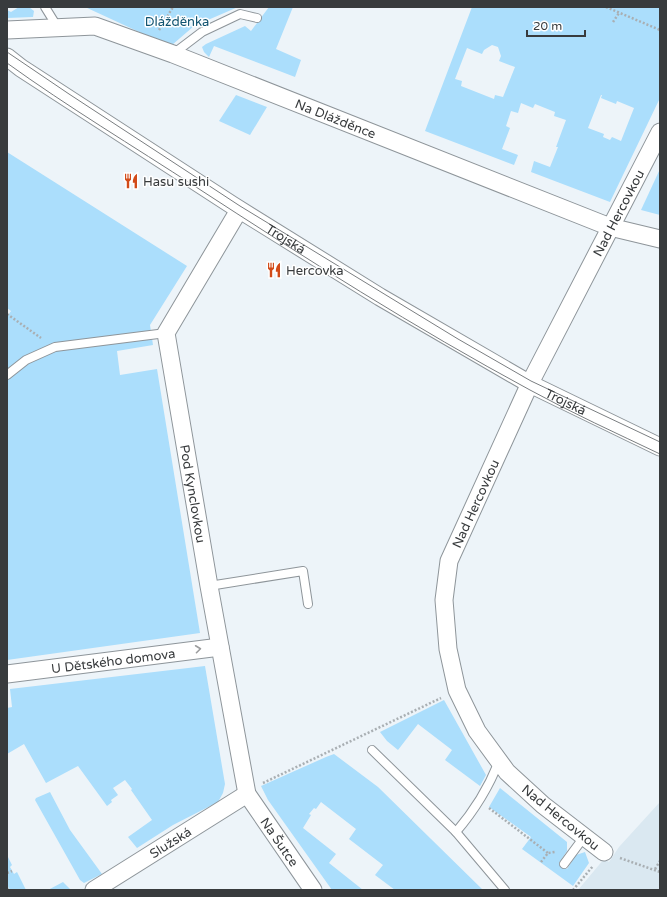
<svg xmlns="http://www.w3.org/2000/svg" width="667" height="897" viewBox="0 0 667 897" font-family="'Varela Round',sans-serif">
<rect width="100%" height="100%" fill="#edf4f9"/>
<path fill="#dae8f1" d="M660 802V890H578L604 859 609 862 619 847Z"/>
<g fill="#abdefc" fill-rule="evenodd">
<path d="M19 7H29L34 11 33 17 7 18V10L11 12Z"/>
<path d="M85 7H238L194 26 172 45 150 37Z"/>
<path d="M269 7H293L276 49 301 60 295 77 214 46 209 57 204 52 202 47 206 44 245 26 251 31Z"/>
<path d="M472 7H660V98L610 202 531 172 534 161 550 167 558 147H556L566 120 554 116 555 112 535 104 533 108 521 103 518 113 511 111 506 126 510 128 502 149 518 155 514 165 425 131ZM492 45 498 47 501 56 499 61 515 67 503 97 495 95 494 99 461 86 462 81 455 79 467 48 482 54 484 50ZM601 95H602L601 98 616 104 617 101 634 108 621 141 612 137 610 140 603 137 604 134 588 128Z"/>
<path d="M236 95 267 107 250 135 219 121Z"/>
<path d="M7 152 187 266 150 325 153 345 117 351 120 375 157 369 200 633 7 660V317L11 311 7 308Z"/>
<path d="M660 169V215L641 210Z"/>
<path d="M205 666 225 784 223 793 218 802 173 825 137 848 128 837 152 820 131 790 132 789 125 780 113 788 118 795 111 800 112 802 107 806 78 766 46 783 24 744 7 754V708L12 707 10 689Z"/>
<path d="M444 700 486 775 480 786 445 760 452 750 418 724 398 750 387 741 380 732Z"/>
<path d="M334 754 378 787 483 890H395L375 875 383 865 349 839 356 829 321 802 316 809 314 808 309 814 311 815 303 828 336 854 329 863 363 890H332L268 800 261 786 326 757Z"/>
<path d="M500 788 567 842V851L559 863 567 869 576 855 585 852 589 863 573 886 522 849 531 837 489 807Z"/>
<path d="M50 792 70 830 102 874 84 883 80 880 35 800 36 798Z"/>
<path d="M7 855 12 865 10 867 14 874 17 872 26 890H10L7 885Z"/>
<path d="M63 882 71 890H48Z"/>
</g>
<g fill="none" stroke-linecap="round" stroke-linejoin="round">
<g stroke="#8e959a" stroke-width="10">
<g id="service">
<path d="M45 7 58 28"/>
<path d="M173 54 202 32 240 14 257 18"/>
<path d="M7 375 26 360 55 347 166 333"/>
<path d="M209 586 303 571 308 604"/>
<path d="M372 750 456 832 505 890"/>
<path d="M456 832C474 811 489 787 499 761"/>
<path d="M564 864 584 837"/>
</g>
</g>
<g stroke="#8e959a" stroke-width="19">
<g id="minor">
<path id="s1" d="M7 30 95 26 173 54 610 227 660 239"/>
<path id="s2" d="M7 57 21 68 232 205 380 297 530 384 660 447"/>
<path id="s3" d="M239 210 166 333 209 586 247 794 313 890"/>
<path id="s4" d="M7 674 220 647"/>
<path id="s5" d="M604 852 543 805 507 772 477 731 457 690 448 649 444 600 449 561 531 381 660 132"/>
<path id="s6" d="M94 890 247 794"/>
</g>
</g>
<g stroke="#a9afb3" stroke-width="2.5" stroke-dasharray="2 2" stroke-linecap="butt">
<path d="M606 7 660 30"/>
<path d="M613 22 619 13"/>
<path d="M159 30 173 7"/>
<path d="M7 314 41 338"/>
<path d="M263 783 441 698"/>
<path d="M489 808 548 853"/>
<path d="M620 858 660 872"/>
<path d="M541 862 548 853 555 852"/>
<path d="M655 869 660 861"/>
<path d="M7 873 12 871"/>
<path d="M7 888 8 890"/>
<path d="M573 890 593 866"/>
</g>
<use href="#service" stroke="#fff" stroke-width="8"/>
<use href="#minor" stroke="#fff" stroke-width="17"/>
<g stroke="#7a7e81" stroke-width="1">
<path d="M7 52 69 94 240 206 458 339 531 381 660 442"/>
<path d="M7 63C68 107 133 146 196 187 305 258 415 328 530 390 572 413 616 433 660 454"/>
</g>
</g>
<defs><path id="oneway-chevron" d="M-2-3.5L2.5 0L-2 3.5" fill="none" stroke-width="1.6" stroke-linecap="round" stroke-linejoin="round"/></defs>
<use stroke="#9c9d9e" href="#oneway-chevron" transform="translate(198 649) rotate(-7)"/>
<defs>
<g id="restaurant-bare" transform="scale(1.2)"><path d="M-5-6h1v4h1v-4h1v4h1v-4h1v5L-1.5 .5V6h-2V.5L-5-1ZM5-6V6H3V1.5H1.5Q1.5-4 5-6Z" fill="#d24b19" stroke="#fff" stroke-width="2.5" paint-order="stroke"/></g>
</defs>
<g fill-rule="evenodd">
<use href="#restaurant-bare" x="131" y="181"/>
<use href="#restaurant-bare" x="274" y="270"/>
</g>
<g text-anchor="middle" stroke-width="3" stroke-linejoin="round" paint-order="stroke">
<g font-size="13" fill="#105370" stroke="#fff">
<text x="177" y="26">Dlážděnka</text>
</g>
<g font-size="13" fill="#383b3d" stroke="#fff">
<text dy="5" stroke="none"><textPath href="#s1" startOffset="346">Na Dlážděnce</textPath></text>
<text dy="5" stroke="none"><textPath href="#s5" startOffset="740">Nad Hercovkou</textPath></text>
<text dy="5" stroke="none"><textPath href="#s2" startOffset="333">Trojská</textPath></text>
<text dy="5" stroke="none"><textPath href="#s2" startOffset="657">Trojská</textPath></text>
<text dy="5" stroke="none"><textPath href="#s3" startOffset="306">Pod Kynclovkou</textPath></text>
<text dy="5" stroke="none"><textPath href="#s5" startOffset="416">Nad Hercovkou</textPath></text>
<text dy="5" stroke="none"><textPath href="#s4" startOffset="107">U Dětského domova</textPath></text>
<text transform="translate(561 817) rotate(39)" y="5">Nad Hercovkou</text>
<text dy="5" stroke="none"><textPath href="#s6" startOffset="90">Služská</textPath></text>
<text dy="5" stroke="none"><textPath href="#s3" startOffset="669">Na Šutce</textPath></text>
</g>
<g font-size="13" fill="#383b3d" stroke="#fff" text-anchor="start">
<text x="143" y="186">Hasu sushi</text>
<text x="286" y="275">Hercovka</text>
</g>
</g>
<rect width="667" height="897" fill="none" stroke="#383b3d" stroke-width="16"/>
<path d="M527 30v6h58v-6" fill="none" stroke="#383b3d" stroke-width="2"/>
<text x="533" y="30" font-size="12" fill="#383b3d" stroke="#ffffff" stroke-width="3" paint-order="stroke">20 m</text>
</svg>
